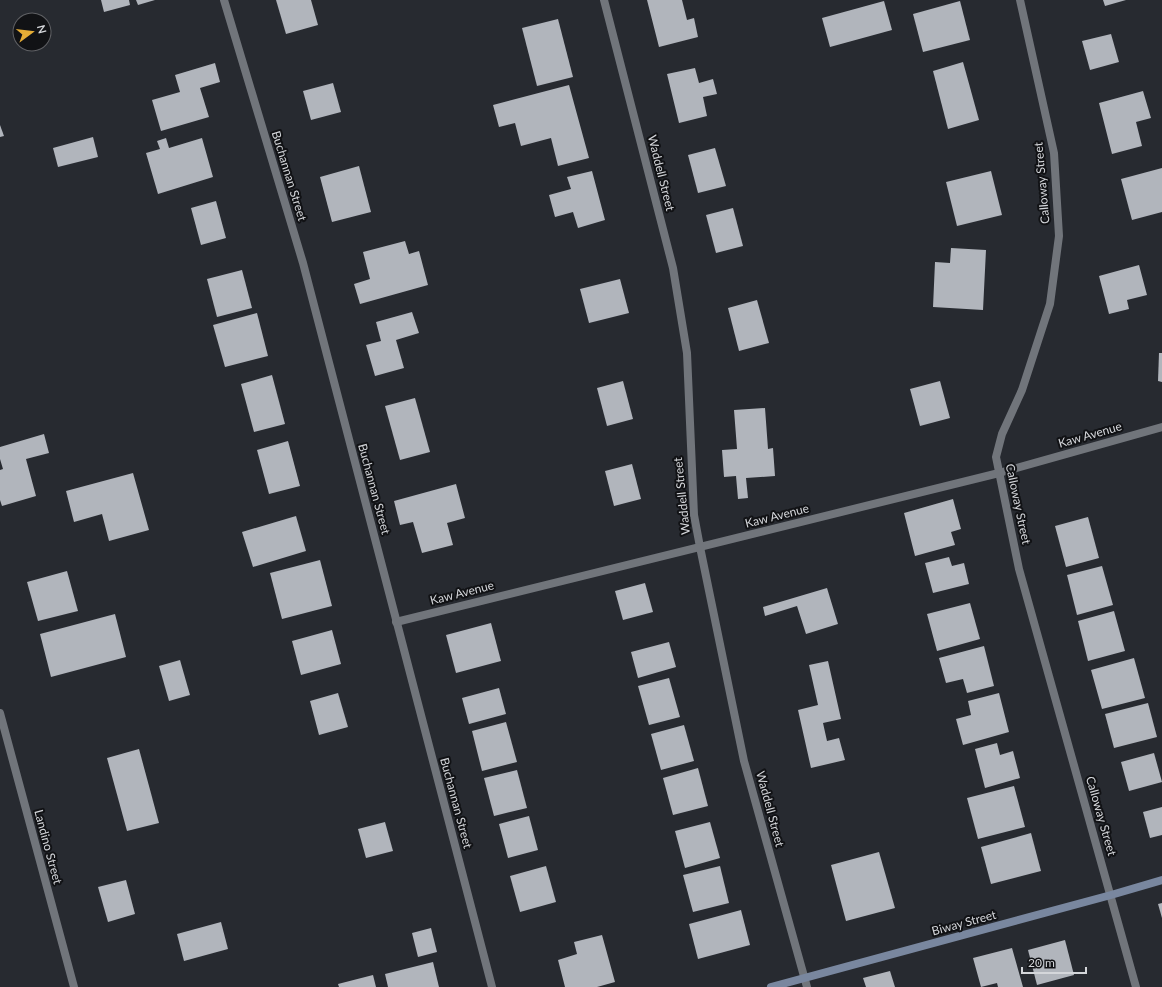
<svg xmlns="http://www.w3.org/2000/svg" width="1162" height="987" viewBox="0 0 1162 987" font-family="Lato,sans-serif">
<rect width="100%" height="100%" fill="#272a30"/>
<g fill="#b1b5bc">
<path d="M101 0H129L130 5 104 12Z"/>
<path d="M136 0H155L138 5Z"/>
<path d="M276 0H311L318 25 286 34Z"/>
<path d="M647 0H682L687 20 694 18 698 37 659 47Z"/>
<path d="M1103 0H1126L1105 6Z"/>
<path d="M884 1 892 30 830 47 822 18Z"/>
<path d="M960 1 970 40 923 52 913 14Z"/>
<path d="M558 19 573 77 537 86 522 28Z"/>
<path d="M1111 34 1119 62 1090 70 1082 41Z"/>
<path d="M963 62 979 120 948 129 933 71Z"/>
<path d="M215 63 220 82 200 88 209 117 161 131 152 100 180 92 175 75Z"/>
<path d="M695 68 699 83 713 79 717 94 703 97 707 116 679 123 667 74Z"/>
<path d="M333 83 341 112 311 120 303 91Z"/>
<path d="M569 85 589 158 558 166 551 138 521 146 515 123 499 127 493 105Z"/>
<path d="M1143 91 1151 118 1136 122 1142 146 1112 154 1099 103Z"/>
<path d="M0 125 4 136 0 137Z"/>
<path d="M93 137 98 157 58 167 53 148Z"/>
<path d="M166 138 169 148 202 138 213 177 158 194 146 153 160 149 157 141Z"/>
<path d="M715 148 726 186 698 193 688 155Z"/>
<path d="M359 166 371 212 332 222 320 177Z"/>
<path d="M1162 168V212L1132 220 1121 179Z"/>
<path d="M592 171 605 220 578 228 573 212 555 217 549 195 571 189 567 177Z"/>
<path d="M991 171 1002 215 957 226 946 182Z"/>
<path d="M216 201 226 238 201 245 191 208Z"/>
<path d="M733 208 743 246 716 253 706 215Z"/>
<path d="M405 241 409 254 419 251 428 285 360 304 354 284 370 279 363 252Z"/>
<path d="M951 248 986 250 983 310 933 307 935 262 950 263Z"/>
<path d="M1139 265 1147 295 1127 300 1129 309 1109 314 1099 276Z"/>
<path d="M242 270 252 308 217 317 207 279Z"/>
<path d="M620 279 629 313 589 323 580 289Z"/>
<path d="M757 300 769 343 739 351 728 308Z"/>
<path d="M412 312 419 333 396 340 404 368 375 376 366 345 381 341 376 322Z"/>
<path d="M257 313 268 356 225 367 213 325Z"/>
<path d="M1159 353H1162V382L1158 381Z"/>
<path d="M272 375 285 424 254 432 241 384Z"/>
<path d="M623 381 633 419 607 426 597 388Z"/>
<path d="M940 381 950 418 920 426 910 389Z"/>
<path d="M415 398 430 452 400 460 385 406Z"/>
<path d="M765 408 768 449 773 448 775 476 746 478 748 498 738 499 736 476 724 477 722 450 737 449 734 410Z"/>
<path d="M44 434 49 453 26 459 36 496 2 506 0 500V470L3 469 0 459V447Z"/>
<path d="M288 441 300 486 269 494 257 450Z"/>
<path d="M632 464 641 499 614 506 605 471Z"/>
<path d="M133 473 149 530 109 541 102 514 74 522 66 491Z"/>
<path d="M456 484 465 518 447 523 453 545 422 553 413 522 400 525 394 501Z"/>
<path d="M953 499 961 529 951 532 955 545 915 556 904 513Z"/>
<path d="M296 516 306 551 253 567 242 532Z"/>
<path d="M1088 517 1099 558 1066 567 1055 526Z"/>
<path d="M949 557 952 566 964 563 969 584 933 593 925 563Z"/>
<path d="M320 560 332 606 282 619 270 573Z"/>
<path d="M1102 566 1113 605 1077 615 1067 575Z"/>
<path d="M67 571 78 611 38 621 27 582Z"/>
<path d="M645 583 653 612 623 620 615 591Z"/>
<path d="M827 588 838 624 806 634 797 606 765 616 763 607Z"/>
<path d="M970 603 980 639 937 651 927 614Z"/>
<path d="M1114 611 1125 651 1088 661 1078 621Z"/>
<path d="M115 614 126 657 51 677 40 634Z"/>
<path d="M491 623 501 661 456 673 446 635Z"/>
<path d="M332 630 341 664 301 675 292 641Z"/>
<path d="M669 642 676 667 638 678 631 652Z"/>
<path d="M984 646 994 686 967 693 963 679 946 683 939 658Z"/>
<path d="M1134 658 1145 698 1102 709 1091 670Z"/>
<path d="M180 660 190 695 169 701 159 666Z"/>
<path d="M828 661 841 719 823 723 827 741 839 738 845 760 811 768 798 710 818 705 809 665Z"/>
<path d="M669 678 680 717 649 725 638 686Z"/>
<path d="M499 688 506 714 469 724 462 698Z"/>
<path d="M338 693 348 727 319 735 310 701Z"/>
<path d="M999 693 1009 732 963 745 956 719 971 715 968 701Z"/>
<path d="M1148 703 1157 737 1114 748 1105 714Z"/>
<path d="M506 722 517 762 482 771 472 731Z"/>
<path d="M684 725 694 761 661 770 651 734Z"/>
<path d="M997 743 1000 755 1013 751 1020 778 985 788 975 749Z"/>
<path d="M139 749 159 823 127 831 107 758Z"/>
<path d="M1154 753 1162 782 1129 791 1121 762Z"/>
<path d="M698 768 708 806 673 815 663 778Z"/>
<path d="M517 770 527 808 494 816 484 778Z"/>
<path d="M1014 786 1025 827 978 839 967 798Z"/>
<path d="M1162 807V835L1150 838 1143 812Z"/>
<path d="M529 816 538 850 508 858 499 824Z"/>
<path d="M385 822 393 851 366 858 358 829Z"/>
<path d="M710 822 720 858 685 868 675 831Z"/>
<path d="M1031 833 1041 871 991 884 981 847Z"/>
<path d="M879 852 895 908 846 921 831 865Z"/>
<path d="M546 866 556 902 520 912 510 876Z"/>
<path d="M720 866 729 903 693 912 683 875Z"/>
<path d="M126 880 135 914 108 922 98 887Z"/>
<path d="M1162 903V918L1158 904Z"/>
<path d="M741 910 750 945 698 959 689 924Z"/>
<path d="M221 922 228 949 184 961 177 934Z"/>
<path d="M431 928 437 952 418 957 412 933Z"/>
<path d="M602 935 615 982 597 987H565L558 960 577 954 574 942Z"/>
<path d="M1065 940 1074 975 1037 985 1028 950Z"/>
<path d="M1012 948 1023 987H998L997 983 981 987 973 958Z"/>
<path d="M433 962 439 987H388L385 974Z"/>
<path d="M890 971 895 987H866L863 978Z"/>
<path d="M373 975 376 987H339L338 984Z"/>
</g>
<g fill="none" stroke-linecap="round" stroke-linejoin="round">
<g stroke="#71757b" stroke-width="8">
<path d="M224 0 303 263 492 987"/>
<path d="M604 0 673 268 687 353 694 515 700 547 744 761 807 987"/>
<path d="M1020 0 1054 153 1059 236 1050 304 1022 390 1002 434 996 457 1019 569 1136 987"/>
<path d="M396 622 999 473 1162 427"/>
<path d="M0 713 74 987"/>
</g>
<path stroke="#79879f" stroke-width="8" d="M771 987 1111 895 1162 880"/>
</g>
<g text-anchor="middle" stroke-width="4" stroke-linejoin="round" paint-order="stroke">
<g font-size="12" fill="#d4d6da" stroke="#111215">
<text transform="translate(661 173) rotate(76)" y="4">Waddell Street</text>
<text transform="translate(289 176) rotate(73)" y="4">Buchannan Street</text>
<text transform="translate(1042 183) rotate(-95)" y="4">Calloway Street</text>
<text transform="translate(1090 435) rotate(-16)" y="4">Kaw Avenue</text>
<text transform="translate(374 489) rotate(75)" y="4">Buchannan Street</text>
<text transform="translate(682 496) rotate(-96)" y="4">Waddell Street</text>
<text transform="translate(1018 504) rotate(78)" y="4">Calloway Street</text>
<text transform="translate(777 516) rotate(-14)" y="4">Kaw Avenue</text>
<text transform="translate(462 593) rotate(-14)" y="4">Kaw Avenue</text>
<text transform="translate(456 803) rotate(75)" y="4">Buchannan Street</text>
<text transform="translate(770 809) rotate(75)" y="4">Waddell Street</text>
<text transform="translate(1101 816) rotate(74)" y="4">Calloway Street</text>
<text transform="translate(48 847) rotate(75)" y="4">Landino Street</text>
<text transform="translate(964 923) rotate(-15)" y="4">Biway Street</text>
</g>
</g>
<g transform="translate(32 32) rotate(75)"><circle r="19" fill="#111215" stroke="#5f6064"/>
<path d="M0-3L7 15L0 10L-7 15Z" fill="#e5ad36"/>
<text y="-6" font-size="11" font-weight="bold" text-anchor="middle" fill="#d4d6da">N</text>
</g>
<path d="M1022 967v6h64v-6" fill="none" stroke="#d4d6da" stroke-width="2"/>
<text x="1028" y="967" font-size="12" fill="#d4d6da" stroke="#111215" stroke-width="3" paint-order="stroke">20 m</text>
</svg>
